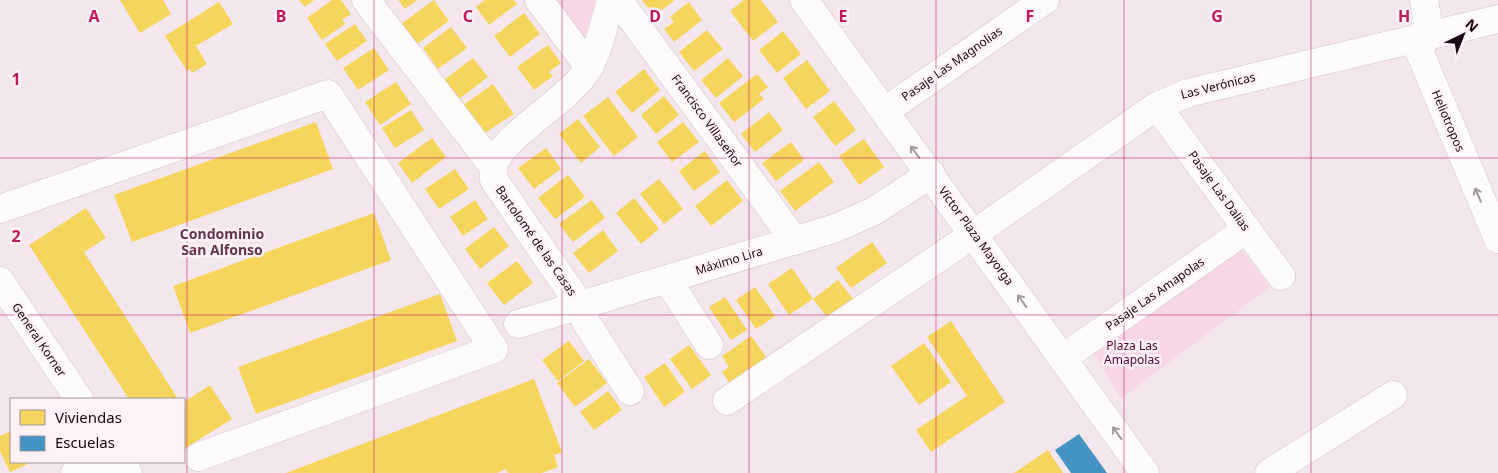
<svg xmlns="http://www.w3.org/2000/svg" width="1498" height="473" viewBox="0 0 1498 473" font-family="'Noto Sans',sans-serif">
<rect width="100%" height="100%" fill="#f3e7ed"/>
<g fill="#f7d6e6">
<path d="M548 0H595L582 47Z"/>
<path d="M1235 241 1270 287 1121 398 1089 347Z"/>
</g>
<g fill="#f6d55c">
<path d="M120 0H163L171 14 140 33Z"/>
<path d="M299 0H314L305 7Z"/>
<path d="M332 0H341L351 14 342 20 345 24 322 40 307 18Z"/>
<path d="M398 0H417L405 9Z"/>
<path d="M434 0 449 21 417 44 402 23Z"/>
<path d="M485 0H514L517 4 489 25 476 7Z"/>
<path d="M642 0H675L654 16Z"/>
<path d="M744 0H761L778 22 753 41 730 11Z"/>
<path d="M219 2 233 24 196 46 207 64 192 73 190 69 187 71 165 36Z"/>
<path d="M689 2 702 20 674 42 664 29 674 22 670 17Z"/>
<path d="M524 13 540 34 510 57 494 36Z"/>
<path d="M355 24 367 41 337 61 325 44Z"/>
<path d="M451 27 467 48 438 69 423 48Z"/>
<path d="M707 30 723 49 694 71 679 52Z"/>
<path d="M783 31 801 54 777 73 759 50Z"/>
<path d="M548 45 561 63 549 72 553 76 534 90 517 67Z"/>
<path d="M374 48 389 70 358 90 343 68Z"/>
<path d="M473 58 488 77 459 99 444 80Z"/>
<path d="M728 58 743 76 716 98 701 80Z"/>
<path d="M807 60 830 91 806 109 783 78Z"/>
<path d="M644 69 660 90 632 113 615 92Z"/>
<path d="M757 74 768 87 759 94 764 99 734 122 719 103Z"/>
<path d="M396 82 411 104 380 125 365 102Z"/>
<path d="M493 84 514 114 483 134 463 105Z"/>
<path d="M664 96 679 115 656 134 641 115Z"/>
<path d="M608 97 638 137 614 156 583 116Z"/>
<path d="M834 101 856 130 835 146 813 117Z"/>
<path d="M411 110 424 130 395 148 382 128Z"/>
<path d="M769 112 783 130 755 152 741 134Z"/>
<path d="M578 119 600 147 581 163 559 134Z"/>
<path d="M316 122 333 169 132 242 114 195Z"/>
<path d="M683 122 699 142 672 162 657 142Z"/>
<path d="M432 138 446 157 412 183 398 163Z"/>
<path d="M864 139 884 167 859 185 839 156Z"/>
<path d="M791 142 804 160 776 181 762 163Z"/>
<path d="M546 148 561 169 534 189 518 168Z"/>
<path d="M705 151 720 172 694 191 679 171Z"/>
<path d="M819 162 834 182 795 211 780 191Z"/>
<path d="M455 169 469 189 439 209 425 189Z"/>
<path d="M568 175 585 197 555 219 538 198Z"/>
<path d="M659 179 683 209 664 224 640 194Z"/>
<path d="M727 180 743 201 711 226 695 206Z"/>
<path d="M634 198 659 229 641 244 616 213Z"/>
<path d="M475 200 488 219 463 236 450 217Z"/>
<path d="M592 200 605 218 573 242 559 224Z"/>
<path d="M86 208 106 238 84 252 178 399H129L29 245Z"/>
<path d="M374 213 391 260 190 333 173 286Z"/>
<path d="M494 227 509 246 480 269 465 249Z"/>
<path d="M603 230 618 251 589 273 573 253Z"/>
<path d="M872 242 887 263 851 288 836 268Z"/>
<path d="M517 261 533 283 504 305 487 283Z"/>
<path d="M792 268 813 299 789 315 768 284Z"/>
<path d="M838 280 857 304 832 323 813 299Z"/>
<path d="M755 287 775 316 756 329 736 300Z"/>
<path d="M440 294 457 341 256 414 238 367Z"/>
<path d="M725 297 747 330 731 340 709 307Z"/>
<path d="M951 321 1005 402 931 452 916 430 967 396 927 337Z"/>
<path d="M751 336 767 358 730 384 722 372 729 367 722 356Z"/>
<path d="M569 341 584 361 558 381 542 360Z"/>
<path d="M924 343 951 382 919 405 891 366Z"/>
<path d="M689 345 711 375 692 389 670 359Z"/>
<path d="M589 359 607 383 575 407 557 383Z"/>
<path d="M665 363 685 392 664 407 644 377Z"/>
<path d="M534 379 562 452 554 455 558 467 542 473H508L506 469 497 473H286Z"/>
<path d="M210 385 232 419 184 449V402Z"/>
<path d="M608 391 622 410 594 430 580 412Z"/>
<path d="M11 431V462H32L10 472 0 451V436Z"/>
<path d="M1048 450 1063 473H1014Z"/>
</g>
<path fill="#4393c3" d="M1079 434 1107 473H1071L1055 450Z"/>
<g fill="none" stroke-linecap="round" stroke-linejoin="round">
<g stroke="#d2c1ca" stroke-width="29">
<g id="minor">
<path d="M366 0 493 166 494 180 498 186 580 305 586 322 630 391"/>
<path d="M539 0 589 67"/>
<path d="M618 0 795 241"/>
<path d="M804 0 1145 473"/>
<path d="M1424 0 1427 17 1420 53 1498 239"/>
<path d="M1157 106 1281 276"/>
<path d="M885 111 1045 0"/>
<path d="M493 166C501 138 563 103 583 76 599 55 603 25 611 0"/>
<path d="M0 209 328 94 494 349 198 457"/>
<path d="M667 279 709 345"/>
<path d="M0 281 79 399"/>
<path d="M518 324 836 228 874 211 931 174"/>
<path d="M1063 358 1247 229"/>
<path d="M727 401 962 242 1157 106 1188 93 1498 19"/>
<path d="M120 462 128 473"/>
<path d="M75 473 104 462"/>
<path d="M1269 473 1393 395"/>
</g>
</g>
<use href="#minor" stroke="#fdfbfc" stroke-width="28"/>
</g>
<defs><path id="oneway-shaft" d="M-6 0H5M1.5-3L5.5 0L1.5 3" fill="none" stroke-width="1.6" stroke-linecap="round" stroke-linejoin="round" transform="scale(1.25)"/></defs>
<g stroke="#a2999e">
<use href="#oneway-shaft" transform="translate(915 152) rotate(-126)"/>
<use href="#oneway-shaft" transform="translate(1478 195) rotate(-113)"/>
<use href="#oneway-shaft" transform="translate(1022 301) rotate(-125)"/>
<use href="#oneway-shaft" transform="translate(1117 433) rotate(-126)"/>
</g>
<path fill="none" stroke="#c2185b" stroke-width="1" stroke-opacity="0.55" d="M187 0V473M374 0V473M562 0V473M749 0V473M936 0V473M1124 0V473M1311 0V473M0 158H1498M0 315H1498"/>
<g text-anchor="middle" stroke-width="5" stroke-linejoin="round" paint-order="stroke">
<g font-size="12" fill="#190610" stroke="#fef2f7">
<text transform="translate(952 64) rotate(-35)" y="4">Pasaje Las Magnolias</text>
<text transform="translate(1218 86) rotate(-14)" y="4">Las Verónicas</text>
<text transform="translate(707 121) rotate(54)" y="4">Francisco Villaseñor</text>
<text transform="translate(1448 121) rotate(67)" y="4">Heliotropos</text>
<text transform="translate(1219 191) rotate(54)" y="4">Pasaje Las Dalias</text>
<text transform="translate(976 236) rotate(54)" y="4">Víctor Plaza Mayorga</text>
<text transform="translate(536 241) rotate(55)" y="4">Bartolomé de las Casas</text>
<text transform="translate(729 261) rotate(-17)" y="4">Máximo Lira</text>
<text transform="translate(1155 294) rotate(-35)" y="4">Pasaje Las Amapolas</text>
<text transform="translate(39 340) rotate(56)" y="4">General Korner</text>
</g>
<g font-size="12" fill="#530035" stroke="#fef2f7">
<text x="1132" y="350">Plaza Las<tspan x="1132" dy="14">Amapolas</tspan></text>
</g>
<g font-size="14" font-weight="bold" fill="#64344d" stroke="#fef2f7">
<text x="222" y="239">Condominio<tspan x="222" dy="16">San Alfonso</tspan></text>
</g>
</g>
<g font-size="16" text-anchor="middle" font-weight="bold" fill="#c2185b" stroke="#fef2f7" stroke-width="5" stroke-linejoin="round" paint-order="stroke">
<text x="94" y="22">A</text>
<text x="281" y="22">B</text>
<text x="468" y="22">C</text>
<text x="655" y="22">D</text>
<text x="843" y="22">E</text>
<text x="1030" y="22">F</text>
<text x="1217" y="22">G</text>
<text x="1404" y="22">H</text>
<text x="16" y="85">1</text>
<text x="16" y="242">2</text>
</g>
<rect x="10" y="398" width="175" height="65" fill="#fef2f7" stroke="#a2949b"/>
<rect x="20" y="410" width="25" height="15" fill="#f6d55c" stroke="#a2949b"/>
<text x="55" y="423" font-size="15" fill="#190610">Viviendas</text>
<rect x="20" y="436" width="25" height="15" fill="#4393c3" stroke="#a2949b"/>
<text x="55" y="448" font-size="15" fill="#190610">Escuelas</text>
<g transform="translate(1463 35) rotate(43)" stroke="#fef2f7" stroke-width="4" paint-order="stroke">
<path d="M0-4L9 19L0 12L-9 19Z" fill="#190610"/>
<text y="-8" font-size="14" font-weight="bold" text-anchor="middle" fill="#190610">N</text>
</g>
</svg>
